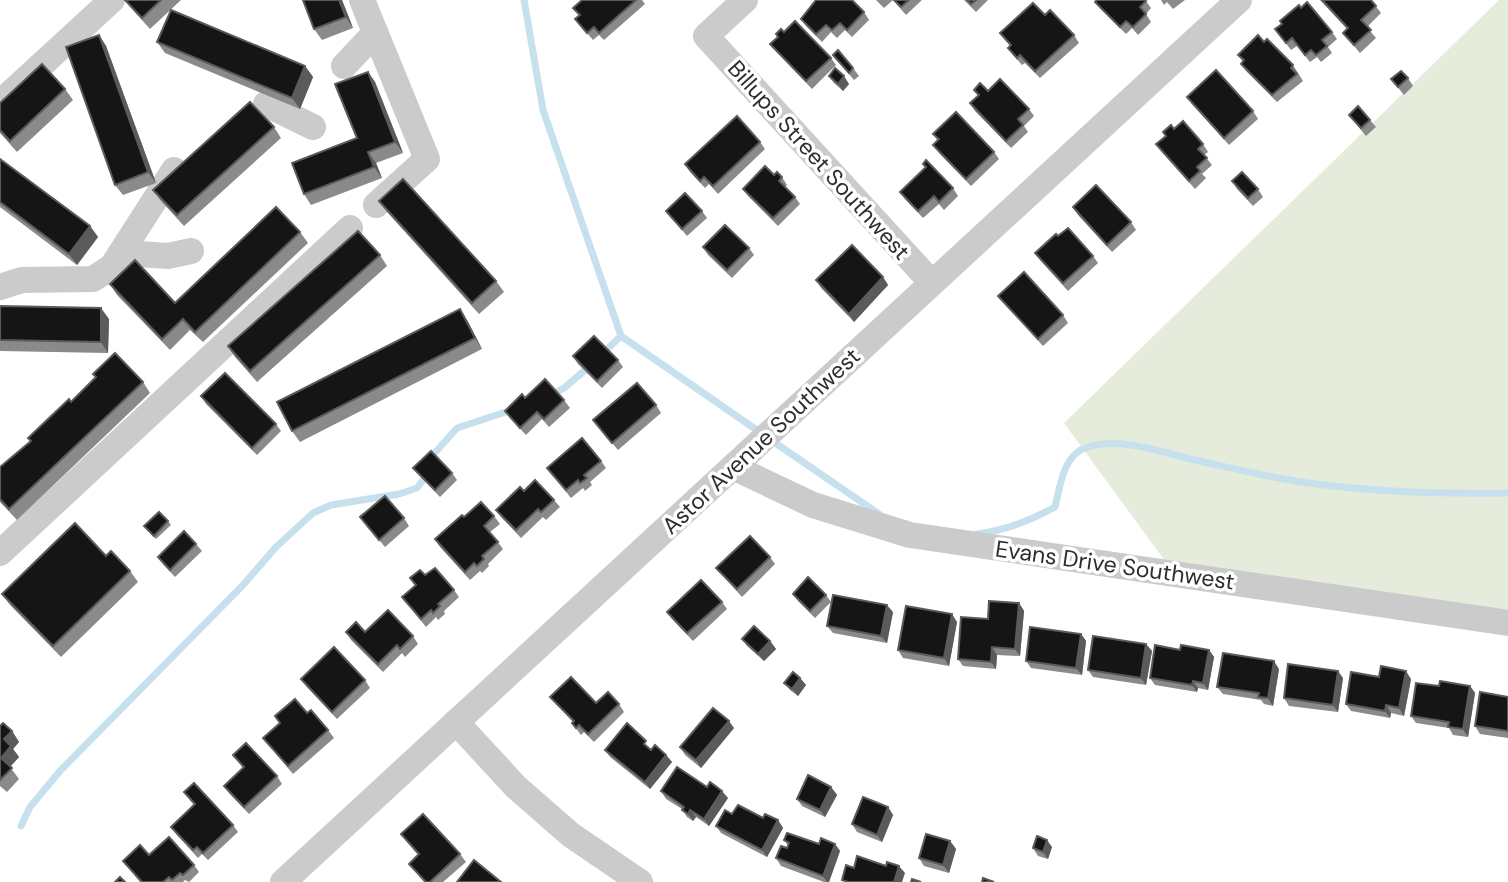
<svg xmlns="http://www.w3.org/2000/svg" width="1508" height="882" viewBox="0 0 1508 882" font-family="'DM Sans',sans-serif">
<rect width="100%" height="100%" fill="#fff"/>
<path fill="#e6ecdc" d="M1499 0H1508V619L1176 576 1064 423Z"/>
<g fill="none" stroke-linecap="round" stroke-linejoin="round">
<g stroke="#c7e0ed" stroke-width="7">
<path d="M524 0 543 110 621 336 761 433"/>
<path d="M601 355 621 336"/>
<path d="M549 396 564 388 590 366"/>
<path d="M771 440 879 514"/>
<path d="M431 461 432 456 457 428 512 410"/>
<path d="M977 534C1006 530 1030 521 1055 507 1060 487 1063 456 1085 448 1117 436 1158 451 1190 459 1232 468 1273 479 1316 484 1379 492 1444 494 1508 493"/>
<path d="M21 826 30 807 60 771 244 584 276 547 313 513 331 505 399 494 417 488 429 472"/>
</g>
<g stroke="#cbcbcb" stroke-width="26">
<path d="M362 0 427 159 376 205"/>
<path d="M745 0 706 36 932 283"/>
<path d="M344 66 375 33"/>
<path d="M0 103 112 0"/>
<path d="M266 104 313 127"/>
<path d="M113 265 174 170"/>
<path d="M0 287 22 280 93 279 113 266 138 254 168 256 191 251"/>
<path d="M733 467 813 505 910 535 1508 623"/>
<path d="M0 553 350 228"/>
<path d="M456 722 516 787 571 835 640 882"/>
<path d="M283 882 1239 0"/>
</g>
</g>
<g fill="#8a8a8a">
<path d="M124 0H181L150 29Z"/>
<path d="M342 0 353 28 322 40 314 29Z"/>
<path d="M582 0H642L645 4 604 40 599 35 593 40 575 19 579 16 573 8Z"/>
<path d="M876 0H893L884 8Z"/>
<path d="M893 0H922L906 15Z"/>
<path d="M964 0H988L976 12Z"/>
<path d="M1145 0 1151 8 1146 14 1151 22 1138 35 1132 28 1126 34 1101 9 1095 2Z"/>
<path d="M1161 0H1185L1173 9 1167 2 1164 5Z"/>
<path d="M1320 0H1371L1381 13 1367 27 1376 38 1360 53 1343 33 1347 29Z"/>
<path d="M1301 8 1332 32 1337 39 1328 47 1332 53 1321 62 1317 57 1310 62 1297 46 1291 50 1275 29Z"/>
<path d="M864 12 869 20 852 37 845 30 837 38 831 32 822 42 806 26 801 19Z"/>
<path d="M1045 15 1074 35 1079 43 1040 78 1025 63 1022 65 1013 55 1008 48 1010 46 1000 33Z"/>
<path d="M99 35 106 46 156 183 123 195 115 185Z"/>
<path d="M157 42 305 66 313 77 300 109 165 53Z"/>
<path d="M1264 42 1293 65 1303 81 1277 102 1246 71 1241 64 1243 62 1238 55Z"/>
<path d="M770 44 831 58 836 65 812 89 776 51Z"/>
<path d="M833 55 853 68 859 76 854 80Z"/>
<path d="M368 72 375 82 403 153 376 163 382 178 311 205 304 194 357 138Z"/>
<path d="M829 76 849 84 843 91 834 83Z"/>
<path d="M1408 78 1413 86 1404 95 1391 79Z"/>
<path d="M65 89 73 100 17 152 0 133V103Z"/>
<path d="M974 90 988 91 1029 109 1034 116 1024 126 1028 132 1011 148 975 111 970 103 978 96Z"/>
<path d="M1187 97 1253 111 1258 119 1229 145 1192 104Z"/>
<path d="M1349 115 1370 120 1376 127 1366 136Z"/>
<path d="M274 127 281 138 184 226 161 201 153 190Z"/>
<path d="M1174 129 1203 144 1208 152 1204 155 1212 165 1202 174 1206 178 1195 189 1162 152 1156 144 1165 136 1163 132Z"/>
<path d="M933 134 994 152 999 159 971 186 939 153 933 145 938 141Z"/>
<path d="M760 142 765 149 718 194 709 184 705 188 690 172 685 164Z"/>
<path d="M0 159 90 226 98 237 77 265 0 207Z"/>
<path d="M774 175 782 177 787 185 785 187 795 197 800 204 778 226 748 196 743 189Z"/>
<path d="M1232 181 1258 189 1263 197 1253 206 1237 189Z"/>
<path d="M953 188 958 196 944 210 939 204 923 218 905 199 900 192Z"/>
<path d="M379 201 496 281 504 292 479 314 387 212Z"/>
<path d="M1073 207 1131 222 1136 230 1112 252 1078 215Z"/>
<path d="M666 211H702L707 218 687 236Z"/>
<path d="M300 232 308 243 203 342 190 330 170 350 117 295 110 284 175 303Z"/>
<path d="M1058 236 1093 256 1098 263 1068 291 1040 260 1035 253Z"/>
<path d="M703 247 749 248 754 255 732 278 708 255Z"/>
<path d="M380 255 387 266 257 382 235 357 228 346Z"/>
<path d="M883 277 888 285 854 322 821 288 816 280Z"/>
<path d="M998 296 1063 315 1068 323 1043 346 1004 303Z"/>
<path d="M0 306 109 319 108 353 0 351Z"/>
<path d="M467 320 482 349 300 442 292 431Z"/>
<path d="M573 356 618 360 623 367 602 388 578 364Z"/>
<path d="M93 374 143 382 150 393 17 520 0 502V467L31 441 96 378Z"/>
<path d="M201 396 276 424 281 431 257 455 206 404Z"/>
<path d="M525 398 564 400 570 408 549 427 542 419 526 435 510 418 505 411Z"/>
<path d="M656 405 661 413 618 450 593 420Z"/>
<path d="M601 461 606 468 590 482 592 485 585 491 583 488 571 498 547 468Z"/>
<path d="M413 468 452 473 457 480 440 497 419 475Z"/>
<path d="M554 500 560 507 546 520 543 517 521 538 501 517 496 510Z"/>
<path d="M494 516 500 524 490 532 503 549 488 564 489 566 482 573 480 571 470 580 440 547 435 539 464 517Z"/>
<path d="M360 517 404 518 409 526 385 547Z"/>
<path d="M168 521 171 525 156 539 144 526Z"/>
<path d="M196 544 202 551 175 577 163 564 158 557Z"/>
<path d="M106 556 130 571 138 582 61 657 10 605 2 594Z"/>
<path d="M770 557 775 564 742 597 722 575 716 568Z"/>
<path d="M410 578 454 590 459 597 444 611 445 614 438 620 436 617 426 627 402 597 415 586Z"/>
<path d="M793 594 826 595 831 602 815 618 798 601Z"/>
<path d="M722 602 727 609 693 641 672 619 667 612Z"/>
<path d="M1019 603 1024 611 1020 656 997 655 996 669 963 666 958 659 988 619Z"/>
<path d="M893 612 887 643 833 633 827 626Z"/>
<path d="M957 622 949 666 903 658 898 650Z"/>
<path d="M346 632H365L413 636 418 644 405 657 402 653 383 672 351 640Z"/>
<path d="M1081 634 1086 641 1082 675 1031 668 1026 661Z"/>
<path d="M742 639 770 641 776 649 764 661 747 646Z"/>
<path d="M1146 644 1152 651 1146 685 1093 677 1088 670Z"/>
<path d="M1180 650H1209L1214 657 1208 690 1198 688 1197 692 1155 685 1150 678Z"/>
<path d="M1279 669 1273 706 1264 704 1261 700 1223 694 1217 687Z"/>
<path d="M1379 677 1411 679 1404 716 1391 713 1390 718 1351 711 1346 704Z"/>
<path d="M800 678 806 685 798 696 790 690 784 683Z"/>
<path d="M1343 678 1338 712 1289 706 1284 698Z"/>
<path d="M301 679 365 680 370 688 337 719 306 686Z"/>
<path d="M1439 686H1470L1475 693 1468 737 1453 735 1449 728 1416 723 1411 716Z"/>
<path d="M550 697 596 703 619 704 624 712 594 742 584 732 581 735 572 723 573 722 556 704Z"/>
<path d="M1508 697V738L1480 734 1475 726Z"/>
<path d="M307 713 328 730 334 738 293 774 263 738 280 723 275 716Z"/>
<path d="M0 726 12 731 19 742 13 749 19 757 10 767 19 779 7 792 0 786Z"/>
<path d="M734 728 701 768 685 755 680 747Z"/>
<path d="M605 750H651L666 755 672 762 650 789 610 757Z"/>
<path d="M233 755 277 776 282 784 249 814 229 793 224 786 243 768Z"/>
<path d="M707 787 728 798 709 826 696 817 693 821 687 817 682 809 666 799 661 791Z"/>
<path d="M831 787 837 795 825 817 802 806 797 799Z"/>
<path d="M184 792 233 825 238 832 208 860 202 854 198 858 176 834 171 827 194 805Z"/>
<path d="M888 807 893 815 882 842 857 832 852 824Z"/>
<path d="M732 814 778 820 783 828 767 857 721 833 716 826Z"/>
<path d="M401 834 460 854 466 862 443 882H424L409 864 418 855Z"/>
<path d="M784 840 819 844H835L840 851 829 882H824L781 866 776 858 787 848 788 845Z"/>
<path d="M950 841 956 849 949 873 924 866 919 858Z"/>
<path d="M1052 847 1048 859 1038 856 1033 848Z"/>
<path d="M149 855 194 865 199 872 189 882 185 880 183 882H140L123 861Z"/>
</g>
<g fill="#5b5b5b">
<path d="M339 0H342L353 28 346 17Z"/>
<path d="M99 35 106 46 156 183 148 172Z"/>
<path d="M305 66 313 77 300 109 292 98Z"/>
<path d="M368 72 375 82 403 153 395 142Z"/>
<path d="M844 76 849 84 843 91 838 84Z"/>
<path d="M368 152 376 163 382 178 374 167Z"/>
<path d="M90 226 98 237 77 265 69 254Z"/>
<path d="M883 277 888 285 854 322 849 314Z"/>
<path d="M101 308 109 319 108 353 101 342Z"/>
<path d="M460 309 467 320 482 349 475 338Z"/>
<path d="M1019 603 1024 611 1020 656 1015 649Z"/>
<path d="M887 605 893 612 887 643 881 636Z"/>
<path d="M952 614 957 622 949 666 944 658Z"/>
<path d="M1081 634 1086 641 1082 675 1076 668Z"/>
<path d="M770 641 776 649 764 661 758 654Z"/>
<path d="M1146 644 1152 651 1146 685 1141 678Z"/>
<path d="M992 647 997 655 996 669 991 662Z"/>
<path d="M1209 650 1214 657 1208 690 1203 683Z"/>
<path d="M1274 661 1279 669 1273 706 1268 698Z"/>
<path d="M1338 671 1343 678 1338 712 1333 705Z"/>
<path d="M1406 671 1411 679 1404 716 1399 708Z"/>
<path d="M800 678 806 685 798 696 792 689Z"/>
<path d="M1193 681 1198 688 1197 692 1192 685Z"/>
<path d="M1470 686 1475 693 1468 737 1463 729Z"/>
<path d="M1386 705 1391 713 1390 718 1385 711Z"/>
<path d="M729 721 734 728 701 768 696 760Z"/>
<path d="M12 731 19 742 13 749 19 757 9 768 1 758 4 739Z"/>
<path d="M666 755 672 762 650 789 645 782Z"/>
<path d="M831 787 837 795 825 817 820 810Z"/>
<path d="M722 791 728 798 709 826 704 819Z"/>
<path d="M888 807 893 815 882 842 877 835Z"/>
<path d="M690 810 696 817 693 821 688 814Z"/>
<path d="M778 820 783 828 767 857 762 850Z"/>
<path d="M1047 840 1052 847 1048 859 1043 852Z"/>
<path d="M950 841 956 849 949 873 943 865Z"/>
<path d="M835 844 840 851 829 882H827L823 876Z"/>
<path d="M899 866 905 873 902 882H894Z"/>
</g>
<g fill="#151515" stroke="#5b5b5b" stroke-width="2">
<path d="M125 0H161L142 18Z"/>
<path d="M303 0H339L346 17 314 29Z"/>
<path d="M582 0H636L599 33 594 27 587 33 575 19 580 15 573 8Z"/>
<path d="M816 0H852L864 12 847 30 840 23 832 30 826 25 816 34 801 19Z"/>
<path d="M894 0H909L901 7Z"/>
<path d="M967 0H976L971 4Z"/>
<path d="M1097 0H1145L1146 1 1140 7 1146 14 1133 27 1126 21 1120 27 1095 2Z"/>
<path d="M1322 0H1371L1376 6 1361 20 1371 30 1354 45 1343 33 1348 28Z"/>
<path d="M1307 2 1332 32 1322 40 1327 46 1316 55 1311 50 1305 55 1292 38 1286 43 1275 29 1282 24 1280 21 1299 5 1301 8Z"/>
<path d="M1033 3 1045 15 1050 10 1074 35 1035 71 1020 55 1017 58 1008 48 1011 45 1000 33Z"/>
<path d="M171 10 305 66 292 98 157 42Z"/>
<path d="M795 21 831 58 806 81 770 44 778 37 776 34 781 29 784 32Z"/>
<path d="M99 35 148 172 115 185 66 47Z"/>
<path d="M1258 35 1264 42 1267 39 1293 65 1291 68 1297 74 1272 95 1241 64 1244 60 1238 55Z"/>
<path d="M838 50 853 68 849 73 833 55Z"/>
<path d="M42 64 65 89 10 141 0 130V103Z"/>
<path d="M835 68 844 76 838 84 829 76Z"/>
<path d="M1216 70 1253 111 1224 138 1187 97Z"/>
<path d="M1401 71 1408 78 1398 87 1391 79Z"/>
<path d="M368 72 395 142 368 152 374 167 304 194 292 163 357 138 335 84Z"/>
<path d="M1000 79 1029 109 1018 119 1023 125 1006 141 970 103 979 95 974 90 980 83 988 91Z"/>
<path d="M250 102 274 127 177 215 153 190Z"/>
<path d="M1358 106 1370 120 1361 128 1349 115Z"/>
<path d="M956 112 994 152 966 179 933 145 939 139 933 134Z"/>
<path d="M737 116 760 142 713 186 704 177 700 181 685 164Z"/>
<path d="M1183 121 1203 144 1198 149 1207 158 1197 167 1200 171 1189 181 1156 144 1166 136 1163 132 1171 125 1174 129Z"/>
<path d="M0 159 90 226 69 254 0 202Z"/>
<path d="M926 160 953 188 939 202 934 196 918 211 900 192 926 167 923 164Z"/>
<path d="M765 166 774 175 777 172 782 177 779 181 795 197 773 218 743 189Z"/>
<path d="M1242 172 1258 189 1248 198 1232 181Z"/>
<path d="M403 179 496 281 472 303 379 201Z"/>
<path d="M1096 185 1131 222 1107 245 1073 207Z"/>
<path d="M685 193 702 211 682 229 666 211Z"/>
<path d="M276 207 300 232 195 332 183 319 162 339 110 284 135 260 175 303Z"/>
<path d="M725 225 749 248 727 270 703 247Z"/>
<path d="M1068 228 1093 256 1063 283 1035 253 1056 234 1058 236Z"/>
<path d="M358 231 380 255 250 371 228 346Z"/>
<path d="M852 245 883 277 849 314 816 280Z"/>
<path d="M1024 272 1063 315 1038 339 998 296Z"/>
<path d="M0 306 101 308V342L0 340Z"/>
<path d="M460 309 475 338 292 431 277 402Z"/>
<path d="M594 336 618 360 597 381 573 356Z"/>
<path d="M115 353 143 382 9 509 0 499V467L31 441 28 438 69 399 71 402 96 377 93 374Z"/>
<path d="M225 373 276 424 252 448 201 396Z"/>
<path d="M545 379 564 400 544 419 537 412 520 428 505 411 522 394 525 398Z"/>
<path d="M637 383 656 405 612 443 593 420Z"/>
<path d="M582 438 601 461 584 475 587 478 580 483 578 480 566 490 547 468Z"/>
<path d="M431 451 452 473 435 490 413 468Z"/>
<path d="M535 480 554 500 541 512 538 509 516 530 496 510 520 487 524 491Z"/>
<path d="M385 496 404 518 379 540 360 517Z"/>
<path d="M481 502 494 516 484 526 498 542 482 556 484 559 477 566 474 563 465 572 435 539 462 515 464 517Z"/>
<path d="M159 512 168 521 154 536 144 526Z"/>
<path d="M75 523 106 556 111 551 130 571 53 646 2 594Z"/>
<path d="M184 531 196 544 170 570 158 557Z"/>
<path d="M750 536 770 557 737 589 716 568Z"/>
<path d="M435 568 454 590 438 604 440 606 433 613 431 610 421 619 402 597 416 585 410 578 420 570 425 575Z"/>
<path d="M808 577 826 595 810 611 793 594Z"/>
<path d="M701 580 722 602 687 633 667 612Z"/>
<path d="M833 595 887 605 881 636 827 626Z"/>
<path d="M989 601 1019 603 1015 649 992 647 991 662 958 659 961 617 988 619Z"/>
<path d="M906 606 952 614 944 658 898 650Z"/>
<path d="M388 610 413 636 400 649 397 645 378 664 346 632 356 622 365 632Z"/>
<path d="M754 626 770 641 758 654 742 639Z"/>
<path d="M1030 627 1081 634 1076 668 1026 661Z"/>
<path d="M1093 636 1146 644 1141 678 1088 670Z"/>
<path d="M1155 645 1180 650 1181 645 1209 650 1203 683 1193 681 1192 685 1150 678Z"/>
<path d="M334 647 365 680 332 712 301 679Z"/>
<path d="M1223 653 1274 661 1268 698 1258 697 1259 693 1217 687Z"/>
<path d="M1288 664 1338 671 1333 705 1284 698Z"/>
<path d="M1381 666 1406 671 1399 708 1386 705 1385 711 1346 704 1351 672 1379 677Z"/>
<path d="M793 672 800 678 792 689 784 683Z"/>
<path d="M571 677 596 703 608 692 619 704 588 734 579 725 576 728 572 723 574 721 550 697Z"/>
<path d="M1440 681 1470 686 1463 729 1448 727 1449 722 1411 716 1416 683 1439 686Z"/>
<path d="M1480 692 1508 697V731L1475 726Z"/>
<path d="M295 699 307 713 311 710 328 730 288 766 263 738 280 723 275 716Z"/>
<path d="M713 708 729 721 696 760 680 747Z"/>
<path d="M3 723 12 731 4 739 11 746 1 758 12 768 0 780V726Z"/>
<path d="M627 723 646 741 644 744 651 750 655 745 666 755 645 782 605 750Z"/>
<path d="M246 743 277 776 244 807 224 786 244 767 233 755Z"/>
<path d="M677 767 707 787 710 782 722 791 704 819 690 810 688 814 682 810 684 807 661 791Z"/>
<path d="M808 775 831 787 820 810 797 799Z"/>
<path d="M194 783 233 825 203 853 197 847 193 850 171 827 195 804 184 792Z"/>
<path d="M863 797 888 807 877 835 852 824Z"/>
<path d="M738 805 763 818 765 814 778 820 762 850 716 826 725 810 732 814Z"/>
<path d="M423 814 460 854 430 882H426L409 864 419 854 401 834Z"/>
<path d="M787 833 819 844 821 838 835 844 823 876 776 858 781 846 787 848 789 843 784 840Z"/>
<path d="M926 834 950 841 943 865 919 858Z"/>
<path d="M1037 836 1047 840 1043 852 1033 848Z"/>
<path d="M169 837 194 865 183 875 180 873 172 880 169 877 163 882H142L123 861 140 845 149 855Z"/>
<path d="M857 856 886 866 887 862 899 866 894 882H848L842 880 846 865 854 868Z"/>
<path d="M474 860 501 882H457Z"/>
<path d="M120 877 125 882H115Z"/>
<path d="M983 878 994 882H982Z"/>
<path d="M912 879 921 882H911Z"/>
</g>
<g text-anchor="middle" stroke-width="7" stroke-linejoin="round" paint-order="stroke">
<g font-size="23" fill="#2e2e2e" stroke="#fff">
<text transform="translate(819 160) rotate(48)" y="8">Billups Street Southwest</text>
<text transform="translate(761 441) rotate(-43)" y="8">Astor Avenue Southwest</text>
<text transform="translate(1115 565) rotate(8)" y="8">Evans Drive Southwest</text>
</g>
</g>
</svg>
